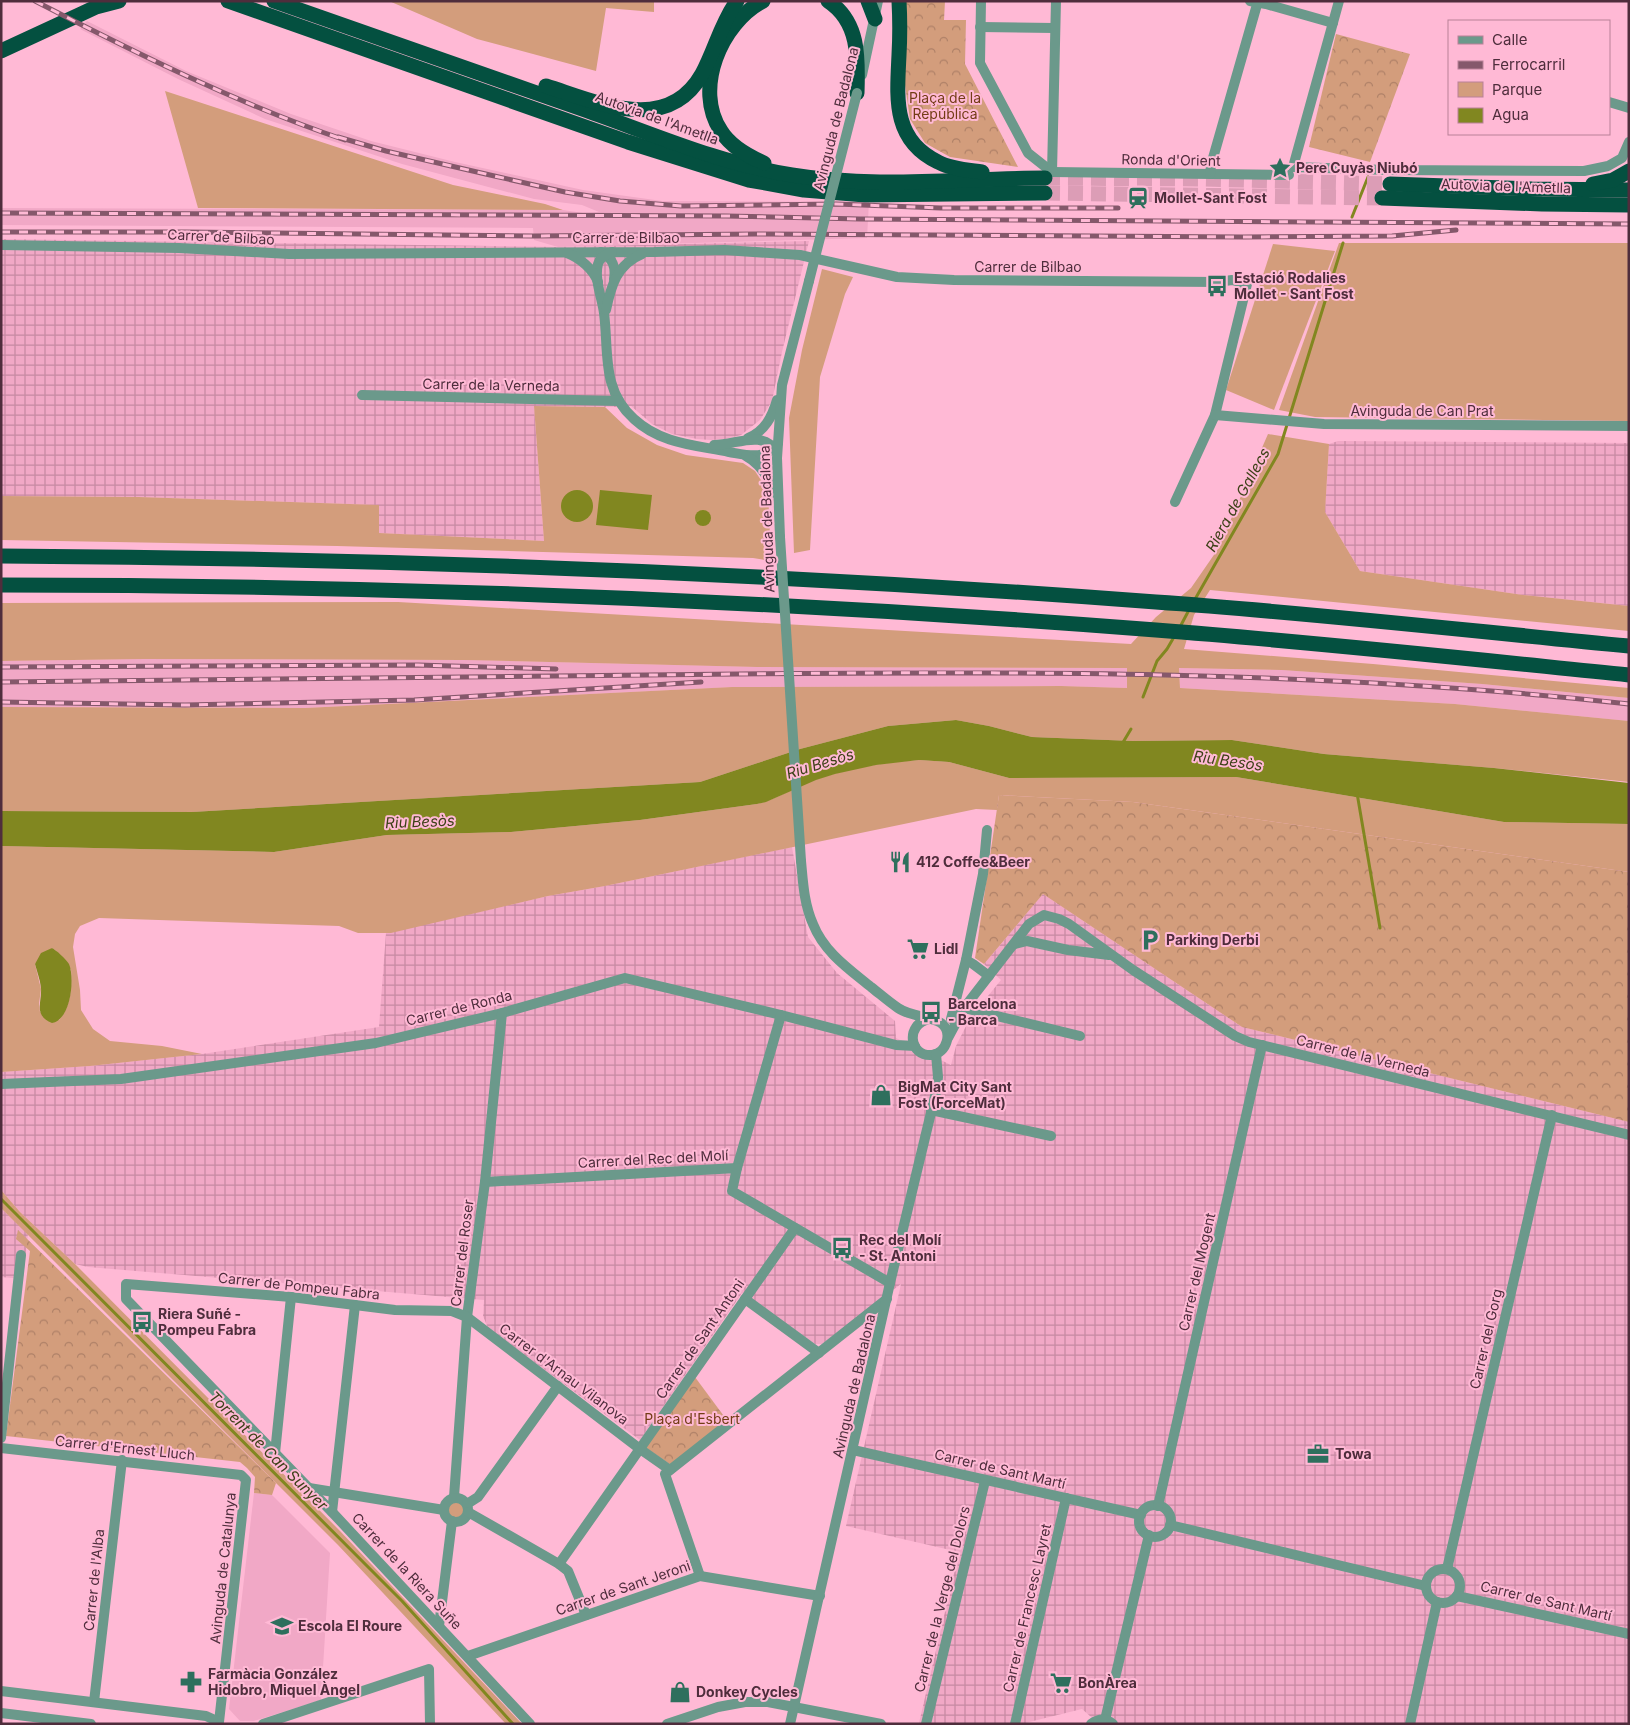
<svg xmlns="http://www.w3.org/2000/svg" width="1630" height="1725" viewBox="0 0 1630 1725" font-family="Inter,sans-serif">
<defs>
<pattern id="industrial-grid" width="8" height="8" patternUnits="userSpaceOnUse" patternTransform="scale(1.25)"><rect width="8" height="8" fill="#f1a8c6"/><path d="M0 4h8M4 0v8" fill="none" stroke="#c689a2"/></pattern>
<pattern id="forest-crowns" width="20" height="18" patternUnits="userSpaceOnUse" patternTransform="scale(1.25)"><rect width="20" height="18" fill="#d39d7c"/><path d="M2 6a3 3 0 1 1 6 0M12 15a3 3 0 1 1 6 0" fill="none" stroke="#ae8067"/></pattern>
</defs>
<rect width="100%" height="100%" fill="#ffb9d5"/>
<g fill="#f1a8c6">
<path d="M87 21 186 71 291 114 371 141 455 162 583 190 662 201 869 202 867 238 558 247 534 240 533 228 1 225V208L563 210 583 213 599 212 582 205 534 199 402 164 265 119 178 79 80 29Z"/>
<path d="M144 659 464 660 757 667 1128 668 1127 688 1061 686 732 687 305 708 1 707V661Z"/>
<path d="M1179 668 1282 670 1482 684 1629 698V721L1455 704 1180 688Z"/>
<path d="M254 1493 272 1495 330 1553 321 1700 254 1721H240L229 1709Z"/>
</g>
<g fill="url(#industrial-grid)">
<path d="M1 239 558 247 809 241 782 352 772 401 760 420 741 435 725 439 711 440 697 439 672 434 652 424 631 406 615 407 534 406 544 541 378 533V505L139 497 1 496Z"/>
<path d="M1338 441 1629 443V606L1523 595 1360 571 1325 512 1329 444Z"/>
<path d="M792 847 808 937 837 973 895 1021 896 1038 951 1065 956 1046 970 1018 1001 980 984 964 1043 894 1242 1027 1629 1122V1724H1099L1082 1709 1021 1724 919 1723 959 1552 846 1526 901 1284 822 1344H815L742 1293 640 1440 488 1328 483 1316 484 1300 88 1267 75 1264 20 1212 1 1190V1072L90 1066 202 1054 379 1027 386 933 548 896 605 886Z"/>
<path d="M1 1208 28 1233 23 1279 1 1277Z"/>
</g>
<g fill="#d39d7c" fill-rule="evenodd">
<path d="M389 1H654V12L606 8 596 71 477 39Z"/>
<path d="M165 91 453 185 545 204 563 210 198 208Z"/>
<path d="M1339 243H1629V421L1315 417 1279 410Z"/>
<path d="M1273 244 1335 251 1274 410 1226 390Z"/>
<path d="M822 269 853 277 845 294 820 377 810 550 794 553 789 418 802 350Z"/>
<path d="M534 406 605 407 627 428 657 445 686 455 743 463 755 471 768 491 771 561 753 558 337 546 1 540V496L139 497 379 505V533L544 541Z"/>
<path d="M1268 434 1329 444 1325 512 1360 571 1523 595 1629 606V631L1210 590 1194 615 1184 649 1373 664 1629 688V698L1482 684 1282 670 1179 668 1180 688 1455 704 1629 721V782L1494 768 1324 754 1232 740 1133 741 1032 737 989 726 956 720 888 726 800 749 700 782 192 812 1 811V707L305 708 732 687 1061 686 1127 688V668L757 667 464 660 144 659 1 661V603L398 602 1131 644 1156 617 1191 588 1218 549Z"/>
<path d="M919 760 949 762 1009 778 1236 777 1504 822 1629 824V872L1133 802 999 795 997 810 976 809 605 886 548 896 391 933H358L339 926 99 918 80 926 75 934 73 947 80 990 81 1010 93 1029 110 1041 162 1046 202 1054 90 1066 1 1072V846L274 852 387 835 511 832 640 820 757 804C778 799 796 786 817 779 850 768 885 762 919 760ZM52 948 55 950 71 970C72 986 71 1007 59 1020L40 1012 39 1004 41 989 35 964Z"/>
<path d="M1 1190 20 1212 75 1264 340 1531 522 1724H506L338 1545 1 1208Z"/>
<circle cx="456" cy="1510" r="12"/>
</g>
<g fill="url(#forest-crowns)">
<path d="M905 1H945L944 20H966L965 64 1018 167 950 157 925 143 910 119 905 85Z"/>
<path d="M1336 34 1410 54 1370 162 1309 147Z"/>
<path d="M999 795 1133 802 1629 872V1122L1242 1027 1043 894 984 964 975 958Z"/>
<path d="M18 1230 276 1483 272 1495 254 1493 255 1477 247 1468 240 1462 6 1436 30 1251 16 1239Z"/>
<path d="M692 1373 729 1423 674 1467 642 1445Z"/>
</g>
<g fill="#818720">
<circle cx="577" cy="506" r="16"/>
<path d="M600 490 652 495 648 530 596 525Z"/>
<circle cx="703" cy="518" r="8"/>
<path d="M956 720 989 726 1032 737 1133 741 1232 740 1324 754 1494 768 1629 783V824L1504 822 1236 777 1009 778 949 762 919 760 876 765 835 774 816 780 766 802 757 804 640 820 511 832 387 835 274 852 1 846V811L192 812 700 782 800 749 888 726Z"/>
<path d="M52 948C56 950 66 959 69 964 75 978 71 1020 52 1023 33 1015 42 1003 41 988 40 979 37 972 35 964L41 953Z"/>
</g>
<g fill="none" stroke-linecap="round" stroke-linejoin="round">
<g stroke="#818720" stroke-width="3">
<path d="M1352 217 1368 177"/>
<path d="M1194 601 1278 454 1343 243"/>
<path d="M1180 627 1190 608"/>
<path d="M1143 697 1157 661 1167 649 1174 637"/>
<path d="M1122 744 1131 729"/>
<path d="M1357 793 1380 928"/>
<path d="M1 1199 402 1601 513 1724"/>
</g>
<g stroke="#dc9db6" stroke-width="15" stroke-dasharray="15 8" stroke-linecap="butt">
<path d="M1045 178 1205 179 1390 184"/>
<path d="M1045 193 1382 198"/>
</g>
<g stroke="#6b998b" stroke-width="10">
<path d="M981 1 980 63 1028 153 1052 172"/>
<path d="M1250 1 1266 4 1333 23"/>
<path d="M1339 1 1293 167 1387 170 1584 171 1608 166 1622 158 1629 142"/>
<path d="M980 27 1054 28"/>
<path d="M862 75 878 1"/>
<path d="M1609 102 1629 108"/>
<path d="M1052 172 1289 175"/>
<path d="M1052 172 1056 1"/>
<path d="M1210 174 1211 165 1258 1"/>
<path d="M1 245 179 248 289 254 654 252 724 250 800 255 897 277 954 280 1218 282 1232 280 1247 284 1215 415 1175 502"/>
<path d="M601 252C613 258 616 267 614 279"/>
<path d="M612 252C606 255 600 257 598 264 594 279 602 298 604 313 609 351 601 390 634 419 661 444 695 445 729 452 747 455 766 461 778 443"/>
<path d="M567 253C580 258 593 269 598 282"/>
<path d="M606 310C611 286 617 264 642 254"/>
<path d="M362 395 619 401"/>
<path d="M1215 415 1324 424 1629 426"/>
<path d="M748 438C765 431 772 417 777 400"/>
<path d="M714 445C737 445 762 429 777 452"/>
<path d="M746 456C761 464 769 478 775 493"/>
<path d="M780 537 777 458 782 385 809 281"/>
<path d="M801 861C803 882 804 904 813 924 824 952 849 969 871 987 880 994 889 1002 898 1008 911 1017 931 1016 941 1023 953 1032 947 1053 932 1055 909 1057 905 1024 929 1019"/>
<path d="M1015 944 1027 941 1068 950 1109 955"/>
<path d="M966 960 973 964 989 976"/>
<path d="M964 1008 1080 1036"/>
<path d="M951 1019 966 960 983 874 987 830"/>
<path d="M948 1038 964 1008 1029 924 1044 915 1059 919 1069 924 1133 970 1235 1036 1249 1042 1629 1135"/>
<path d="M1 1084 121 1079 376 1043 502 1013 625 978 781 1015 896 1045 915 1046"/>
<path d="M931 1110 1051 1136"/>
<path d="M737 1168 781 1015"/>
<path d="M485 1182 737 1168 732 1191 890 1283"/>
<path d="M745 1299 819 1353"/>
<path d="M1 1438 21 1255"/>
<path d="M1 1448 241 1475 246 1480 219 1722"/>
<path d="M853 1450 1141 1515"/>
<path d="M275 1453 291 1297"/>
<path d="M309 1488 444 1510"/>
<path d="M454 1497 467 1317 485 1182 502 1013"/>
<circle cx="456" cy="1510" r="12"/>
<path d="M467 1504 478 1497 558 1386"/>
<circle cx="1155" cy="1521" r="16"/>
<path d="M1158 1506 1262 1045"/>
<path d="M332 1512 355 1305"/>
<path d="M468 1512 559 1564 568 1571 586 1615"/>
<path d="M1170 1525 1426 1586"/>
<path d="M559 1564 795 1228"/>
<circle cx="1443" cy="1586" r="17"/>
<path d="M1447 1569 1552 1115"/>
<path d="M700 1576 665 1474 887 1299"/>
<path d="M1457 1596 1629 1634"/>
<path d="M439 1626 452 1521"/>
<path d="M468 1656 700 1576 820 1596"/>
<path d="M1 1691 206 1716 217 1721"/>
<path d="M94 1702 122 1460"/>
<path d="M1 1713 91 1724"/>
<path d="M1105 1720 1149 1535"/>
<path d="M263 1724 429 1669 430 1724"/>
<path d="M530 1724 332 1512 126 1299V1284L291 1297 395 1310 452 1311 467 1317 640 1449 670 1470"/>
<path d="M667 1724 718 1707 745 1702H768L881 1724"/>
<path d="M790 1724 890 1283 936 1092 938 1077 936 1054"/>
<path d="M926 1724 985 1481"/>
<path d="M1015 1724 1066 1498"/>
<path d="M1091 1724C1099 1718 1106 1718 1113 1724"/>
<path d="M1410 1724 1437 1602"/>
</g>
<g stroke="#045040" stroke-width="15">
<path d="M228 1 628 142 749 180 804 190 865 195 1045 193"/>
<path d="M274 1C378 37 482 73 585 110 653 134 721 164 792 175 876 189 961 178 1045 178"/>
<path d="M763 1C721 23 693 89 721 131 731 147 748 156 764 163"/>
<path d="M828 1C860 22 858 59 857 93"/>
<path d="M868 1 875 19"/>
<path d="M899 1C900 19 900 37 899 55 897 98 892 140 938 162 951 169 968 170 982 172"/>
<path d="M1 51 81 14 96 7 119 1"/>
<path d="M546 86C597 102 667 136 702 74 715 50 721 23 737 1"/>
<path d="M1390 184 1532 189 1629 190"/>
<path d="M1593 184 1613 180 1629 171"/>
<path d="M1382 198 1542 204 1629 205"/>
<path d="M1 556C387 558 771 573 1156 602 1314 613 1471 631 1629 646"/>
<path d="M1 585C386 585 771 600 1156 630 1314 642 1471 659 1629 675"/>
</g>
<g stroke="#85586b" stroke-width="5">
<g id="rail">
<path d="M35 1C136 53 238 104 345 140"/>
<path d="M338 137 386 151 490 175 565 192 620 201 681 206 836 204 941 208H1118"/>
<path d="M1 213 726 216 860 219 1629 224"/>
<path d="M1 232H185L533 236 758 234 1244 237 1392 236 1456 230"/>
<path d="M1 667 418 665 556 669"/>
<path d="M1 682C247 679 492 677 738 674 1035 671 1333 671 1629 704"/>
<path d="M1 702 185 705 414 700 701 682"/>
</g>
</g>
<use href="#rail" stroke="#ffb9d5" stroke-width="3" stroke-dasharray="9" stroke-linecap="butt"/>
<g stroke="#6b998b" stroke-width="10">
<path d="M809 281 857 93"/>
<path d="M780 537 801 861"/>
</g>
</g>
<defs>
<g id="sight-bare" transform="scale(1.725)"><path d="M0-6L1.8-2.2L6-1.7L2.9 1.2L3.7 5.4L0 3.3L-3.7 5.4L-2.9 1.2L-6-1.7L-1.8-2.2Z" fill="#2e6f5d" stroke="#ffb9d5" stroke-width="2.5" paint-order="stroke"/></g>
<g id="station-bare" transform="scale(1.725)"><path d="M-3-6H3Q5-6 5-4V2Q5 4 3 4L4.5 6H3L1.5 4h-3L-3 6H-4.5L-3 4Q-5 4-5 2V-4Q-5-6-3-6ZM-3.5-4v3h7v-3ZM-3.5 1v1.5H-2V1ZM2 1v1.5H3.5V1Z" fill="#2e6f5d" stroke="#ffb9d5" stroke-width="2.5" paint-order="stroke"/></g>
<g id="bus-bare" transform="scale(1.725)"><path d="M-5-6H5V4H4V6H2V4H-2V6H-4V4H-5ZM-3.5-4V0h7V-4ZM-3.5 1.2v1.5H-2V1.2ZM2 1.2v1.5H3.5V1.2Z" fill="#2e6f5d" stroke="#ffb9d5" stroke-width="2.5" paint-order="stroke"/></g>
<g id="restaurant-bare" transform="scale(1.725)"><path d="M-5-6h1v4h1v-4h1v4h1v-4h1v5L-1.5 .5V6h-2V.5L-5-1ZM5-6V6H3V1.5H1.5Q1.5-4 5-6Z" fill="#2e6f5d" stroke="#ffb9d5" stroke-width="2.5" paint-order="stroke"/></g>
<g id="parking-bare" transform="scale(1.725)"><path d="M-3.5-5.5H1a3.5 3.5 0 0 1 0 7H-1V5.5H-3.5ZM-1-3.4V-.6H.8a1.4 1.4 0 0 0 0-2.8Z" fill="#2e6f5d" stroke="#ffb9d5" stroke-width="2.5" paint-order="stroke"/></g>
<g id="supermarket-bare" transform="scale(1.725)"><path d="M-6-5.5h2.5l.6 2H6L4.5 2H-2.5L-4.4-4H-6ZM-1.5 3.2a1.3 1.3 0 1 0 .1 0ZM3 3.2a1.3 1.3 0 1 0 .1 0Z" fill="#2e6f5d" stroke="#ffb9d5" stroke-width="2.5" paint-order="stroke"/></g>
<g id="shop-bare" transform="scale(1.725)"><path d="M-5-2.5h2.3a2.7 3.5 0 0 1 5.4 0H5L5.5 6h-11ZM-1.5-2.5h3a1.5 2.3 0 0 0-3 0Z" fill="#2e6f5d" stroke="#ffb9d5" stroke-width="2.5" paint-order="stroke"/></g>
<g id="office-bare" transform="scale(1.725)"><path d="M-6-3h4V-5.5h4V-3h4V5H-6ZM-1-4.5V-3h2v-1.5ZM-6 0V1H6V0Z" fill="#2e6f5d" stroke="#ffb9d5" stroke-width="2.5" paint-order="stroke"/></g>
<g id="school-bare" transform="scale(1.725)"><path d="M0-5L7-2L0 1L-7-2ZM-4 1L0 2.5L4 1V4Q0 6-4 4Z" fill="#2e6f5d" stroke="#ffb9d5" stroke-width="2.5" paint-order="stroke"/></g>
<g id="pharmacy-bare" transform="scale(1.725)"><path d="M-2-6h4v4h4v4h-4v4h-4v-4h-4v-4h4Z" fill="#2e6f5d" stroke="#ffb9d5" stroke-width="2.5" paint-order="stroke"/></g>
</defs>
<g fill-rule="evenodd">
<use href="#sight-bare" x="1280" y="168"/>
<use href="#station-bare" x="1138" y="198"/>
<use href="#bus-bare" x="1217" y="286"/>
<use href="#restaurant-bare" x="900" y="862"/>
<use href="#parking-bare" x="1150" y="940"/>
<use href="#supermarket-bare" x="918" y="949"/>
<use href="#bus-bare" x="931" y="1012"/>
<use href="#shop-bare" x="881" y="1095"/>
<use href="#bus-bare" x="842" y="1248"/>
<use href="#bus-bare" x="142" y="1322"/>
<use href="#office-bare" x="1318" y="1454"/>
<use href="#school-bare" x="282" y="1626"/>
<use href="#pharmacy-bare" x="191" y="1682"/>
<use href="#supermarket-bare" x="1061" y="1683"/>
<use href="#shop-bare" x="680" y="1692"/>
</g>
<g text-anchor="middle" stroke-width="4" stroke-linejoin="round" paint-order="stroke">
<g font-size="14" fill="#733d16" stroke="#ffb9d5">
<text x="945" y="103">Plaça de la<tspan x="945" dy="16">República</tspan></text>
<text x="692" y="1424">Plaça d'Esbert</text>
</g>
<g font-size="14" fill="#4f2d3c" stroke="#ffb9d5">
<text transform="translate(657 118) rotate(20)" y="5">Autovia de l'Ametlla</text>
<text transform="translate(836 119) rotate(-76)" y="5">Avinguda de Badalona</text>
<text transform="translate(1171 160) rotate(1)" y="5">Ronda d'Orient</text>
<text transform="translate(1506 186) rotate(2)" y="5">Autovia de l'Ametlla</text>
<text transform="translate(221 237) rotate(3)" y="5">Carrer de Bilbao</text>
<text x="626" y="243">Carrer de Bilbao</text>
<text x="1028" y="272">Carrer de Bilbao</text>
<text transform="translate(491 385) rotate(1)" y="5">Carrer de la Verneda</text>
<text x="1422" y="416">Avinguda de Can Prat</text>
<text transform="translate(767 519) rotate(-92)" y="5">Avinguda de Badalona</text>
<text transform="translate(459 1008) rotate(-14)" y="5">Carrer de Ronda</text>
<text transform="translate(1363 1056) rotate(14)" y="5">Carrer de la Verneda</text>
<text transform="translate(653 1159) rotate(-3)" y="5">Carrer del Rec del Molí</text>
<text transform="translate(462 1253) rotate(-83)" y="5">Carrer del Roser</text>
<text transform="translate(1197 1272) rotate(-77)" y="5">Carrer del Mogent</text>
<text transform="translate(299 1286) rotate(6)" y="5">Carrer de Pompeu Fabra</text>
<text transform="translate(700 1339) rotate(-55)" y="5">Carrer de Sant Antoni</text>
<text transform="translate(1486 1339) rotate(-77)" y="5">Carrer del Gorg</text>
<text transform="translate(564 1374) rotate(37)" y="5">Carrer d'Arnau Vilanova</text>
<text transform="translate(854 1386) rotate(-77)" y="5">Avinguda de Badalona</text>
<text transform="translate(125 1448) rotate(6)" y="5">Carrer d'Ernest Lluch</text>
<text transform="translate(1000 1469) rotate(13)" y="5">Carrer de Sant Martí</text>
<text transform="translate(223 1568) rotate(-84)" y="5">Avinguda de Catalunya</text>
<text transform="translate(407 1571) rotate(47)" y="5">Carrer de la Riera Suñe</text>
<text transform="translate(94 1580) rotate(-84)" y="5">Carrer de l'Alba</text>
<text transform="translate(623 1588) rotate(-19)" y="5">Carrer de Sant Jeroni</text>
<text transform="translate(942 1599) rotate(-76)" y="5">Carrer de la Verge del Dolors</text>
<text transform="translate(1546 1601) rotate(13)" y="5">Carrer de Sant Martí</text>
<text transform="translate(1027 1608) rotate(-77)" y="5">Carrer de Francesc Layret</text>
</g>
<g font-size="14" font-weight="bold" fill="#4f2d3c" stroke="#ffb9d5" text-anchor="start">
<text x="1296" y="173">Pere Cuyàs Niubó</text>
<text x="1154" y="203">Mollet-Sant Fost</text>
<text x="1234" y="283">Estació Rodalies<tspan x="1234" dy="16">Mollet - Sant Fost</tspan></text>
<text x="916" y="867">412 Coffee&amp;Beer</text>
<text x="1166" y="945">Parking Derbi</text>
<text x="934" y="954">Lidl</text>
<text x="948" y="1009">Barcelona<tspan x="948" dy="16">- Barca</tspan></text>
<text x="898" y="1092">BigMat City Sant<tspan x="898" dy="16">Fost (ForceMat)</tspan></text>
<text x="859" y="1245">Rec del Molí<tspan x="859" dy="16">- St. Antoni</tspan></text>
<text x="158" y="1319">Riera Suñé -<tspan x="158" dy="16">Pompeu Fabra</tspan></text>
<text x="1335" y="1459">Towa</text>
<text x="298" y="1631">Escola El Roure</text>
<text x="208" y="1679">Farmàcia González<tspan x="208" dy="16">Hidobro, Miquel Àngel</tspan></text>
<text x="1078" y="1688">BonÀrea</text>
<text x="696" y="1697">Donkey Cycles</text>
</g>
<g font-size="15" font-style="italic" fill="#3e4118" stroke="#ffb9d5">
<text transform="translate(1238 500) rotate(-61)" y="5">Riera de Gallecs</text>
<text transform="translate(1228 761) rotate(8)" y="5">Riu Besòs</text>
<text transform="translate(820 764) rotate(-17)" y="5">Riu Besòs</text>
<text transform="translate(420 822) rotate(-2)" y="5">Riu Besòs</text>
<text transform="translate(268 1451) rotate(45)" y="5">Torrent de Can Sunyer</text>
</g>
</g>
<rect width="1630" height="1725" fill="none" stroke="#4f2d3c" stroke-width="5"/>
<rect x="1448" y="20" width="162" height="115" fill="#ffb9d5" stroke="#b98198"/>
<rect x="1458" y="36" width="25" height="8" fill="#6b998b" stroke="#b98198"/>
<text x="1492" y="45" font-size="15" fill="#4f2d3c">Calle</text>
<rect x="1458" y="61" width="25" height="8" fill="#85586b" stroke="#b98198"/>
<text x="1492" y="70" font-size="15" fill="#4f2d3c">Ferrocarril</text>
<rect x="1458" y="82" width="25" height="15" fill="#d39d7c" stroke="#b98198"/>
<text x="1492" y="95" font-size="15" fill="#4f2d3c">Parque</text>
<rect x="1458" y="108" width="25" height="15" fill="#818720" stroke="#b98198"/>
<text x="1492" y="120" font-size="15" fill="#4f2d3c">Agua</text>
</svg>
